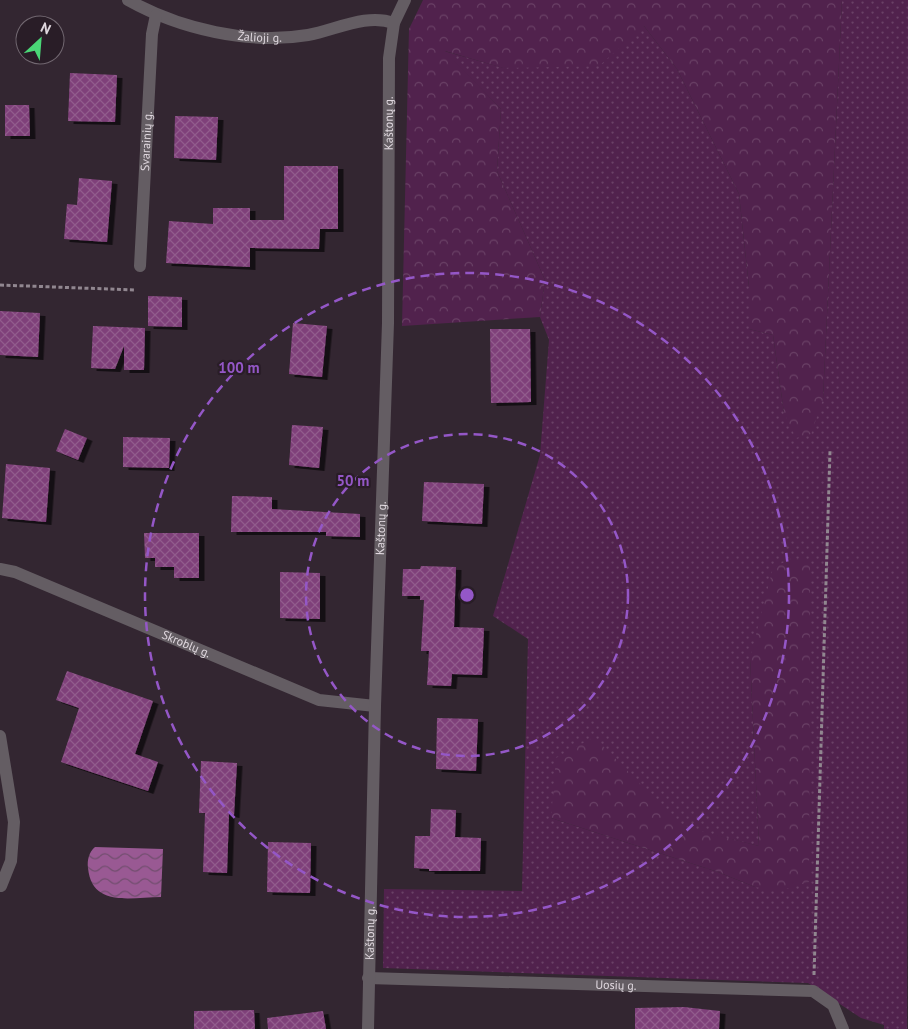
<svg xmlns="http://www.w3.org/2000/svg" width="908" height="1029" viewBox="0 0 908 1029" font-family="'PT Sans',sans-serif">
<defs>
<pattern id="grass-dots" width="8" height="8" patternUnits="userSpaceOnUse" patternTransform="scale(1.25)"><rect width="8" height="8" fill="#51224d"/><path d="M2 2h.1M6 6h.1" fill="none" stroke="#6a4166" stroke-width="1.8" stroke-linecap="round"/></pattern>
<pattern id="forest-crowns" width="20" height="18" patternUnits="userSpaceOnUse" patternTransform="scale(1.25)"><rect width="20" height="18" fill="#51224d"/><path d="M2 6a3 3 0 1 1 6 0M12 15a3 3 0 1 1 6 0" fill="none" stroke="#6a4166"/></pattern>
<pattern id="water-waves" width="16" height="10" patternUnits="userSpaceOnUse" patternTransform="scale(1.25)"><rect width="16" height="10" fill="#995993"/><path d="M0 5q4-4 8 0t8 0" fill="none" stroke="#724e6f"/></pattern>
<pattern id="building-cross-hatch" width="8" height="8" patternUnits="userSpaceOnUse" patternTransform="scale(1.25)"><rect width="8" height="8" fill="#7f407a"/><path d="M0 0l8 8M0 8l8-8" fill="none" stroke="#915b8c"/></pattern>
<filter id="shadow"><feDropShadow dx="5.5" dy="3" stdDeviation="0" flood-color="#0009"/></filter>
</defs>
<rect width="100%" height="100%" fill="#332631"/>
<path fill="url(#grass-dots)" fill-rule="evenodd" d="M842 0H908L907 1029H884V1025L861 1018 808 983 383 968 384 889 522 891 528 639 493 616 540 455 549 340 540 317 545 280 497 171 501 109 444 51 504 68 644 26 677 69 739 194 749 287V329L773 335 784 413 823 399ZM750 658 808 814 809 882 755 887 718 872 551 818 594 738 682 827 759 846Z"/>
<g fill="url(#forest-crowns)">
<path d="M423 0H842L823 399 811 434 796 438 784 413 773 335 749 329V287L739 194 677 69 644 26 599 66 503 68 445 51 501 109 497 171 545 280 540 317 402 326 409 29Z"/>
<path d="M792 558 810 561 809 882 779 891 755 887 718 872 551 818 556 758 594 737 682 826 759 846 750 658 773 568Z"/>
</g>
<path fill="url(#water-waves)" d="M95 847 163 849 161 897C131 897 92 908 88 868 87 860 89 852 95 847Z"/>
<g fill="url(#building-cross-hatch)" filter="url(#shadow)">
<path d="M70 73 117 75 115 122 68 121Z"/>
<path d="M5 105H29L30 136H5Z"/>
<path d="M175 116 218 117 216 160 174 158Z"/>
<path d="M284 166H338V229H320L319 249 250 248V267L166 263 169 221 213 224V208H250V220H284Z"/>
<path d="M79 178 112 181 107 242 64 239 67 204 77 205Z"/>
<path d="M148 296 182 297V327L148 326Z"/>
<path d="M0 311 40 313 38 357 0 355Z"/>
<path d="M293 323 327 326 322 377 289 374Z"/>
<path d="M93 326 145 328 144 370H124V346L115 369 91 368Z"/>
<path d="M490 329H530L531 402 491 403Z"/>
<path d="M292 425 323 427 319 468 289 465Z"/>
<path d="M65 429 87 438 78 460 56 451Z"/>
<path d="M123 437 170 438 169 468 123 467Z"/>
<path d="M6 464 50 468 46 522 2 518Z"/>
<path d="M424 482 484 484 482 524 422 521Z"/>
<path d="M232 496 272 497V509L360 514V537L326 536V532H231Z"/>
<path d="M144 533H199V578H174V567H155V558H145Z"/>
<path d="M421 566 456 567 454 627 484 628 482 675 452 674 451 686 427 685 429 651H421L424 600H420V596H402L403 569H420Z"/>
<path d="M280 572 320 573V619L280 618Z"/>
<path d="M67 671 153 701 135 754 158 762 148 791 61 762 79 708 56 700Z"/>
<path d="M437 718 478 719 476 771 436 769Z"/>
<path d="M201 761 237 763 234 815 229 814 227 873 203 872 205 813H199Z"/>
<path d="M431 809 456 810 455 837 481 838 480 871H429V869L414 868 415 836H430Z"/>
<path d="M268 842 311 843 310 893 267 892Z"/>
<path d="M684 1007 720 1011 719 1029H635V1008Z"/>
<path d="M254 1010 255 1029H194V1011Z"/>
<path d="M323 1011 326 1029H268L267 1018Z"/>
</g>
<g fill="none" stroke-linecap="round" stroke-linejoin="round">
<g stroke="#918790" stroke-width="3" stroke-dasharray="4 2.5" stroke-linecap="butt">
<path d="M0 285 135 290"/>
<path d="M814 975 830 451"/>
</g>
<g stroke="#645d63" stroke-width="12">
<path id="s1" d="M128 0C180 29 249 45 308 35 336 30 366 13 394 23"/>
<path id="s2" d="M140 266 152 34 156 15"/>
<path id="s3" d="M0 569 15 572 319 700 375 706"/>
<path d="M0 736 14 822 11 861 1 886"/>
<path id="s4" d="M368 978 813 991 833 1005 843 1029"/>
<path id="s5" d="M368 1029 375 706 388 323 389 58 394 23 405 0"/>
</g>
</g>
<g fill="none" stroke="#9457c7" stroke-width="2.5" stroke-dasharray="9 6">
<circle cx="467" cy="595" r="161"/>
<circle cx="467" cy="595" r="322"/>
</g>
<g text-anchor="middle" stroke-width="4.5" stroke-linejoin="round" paint-order="stroke">
<g font-size="12" fill="#e0d8df" stroke="#291d27">
<text dy="4" stroke="none"><textPath href="#s1" startOffset="138">Žalioji g.</textPath></text>
<text dy="4" stroke="none"><textPath href="#s5" startOffset="906">Kaštonų g.</textPath></text>
<text dy="4" stroke="none"><textPath href="#s2" startOffset="125">Svarainių g.</textPath></text>
<text dy="4" stroke="none"><textPath href="#s5" startOffset="501">Kaštonų g.</textPath></text>
<text dy="4" stroke="none"><textPath href="#s3" startOffset="201">Skroblų g.</textPath></text>
<text dy="4" stroke="none"><textPath href="#s5" startOffset="96">Kaštonų g.</textPath></text>
<text dy="4" stroke="none"><textPath href="#s4" startOffset="248">Uosių g.</textPath></text>
</g>
</g>
<circle cx="467" cy="595" r="8" fill="#9457c7" stroke="#291d27" stroke-width="2.5"/>
<g font-size="15" text-anchor="middle" font-weight="bold" fill="#9457c7" stroke="#291d27" stroke-width="4.5" stroke-linejoin="round" paint-order="stroke">
<text x="239" y="373">100 m</text>
<text x="353" y="486">50 m</text>
</g>
<g transform="translate(40 40) rotate(26)"><circle r="24" fill="#291d27" stroke="#726871"/>
<path d="M0-4L9 19L0 12L-9 19Z" fill="#4ad777"/>
<text y="-8" font-size="14" font-weight="bold" text-anchor="middle" fill="#e0d8df">N</text>
</g>
</svg>
